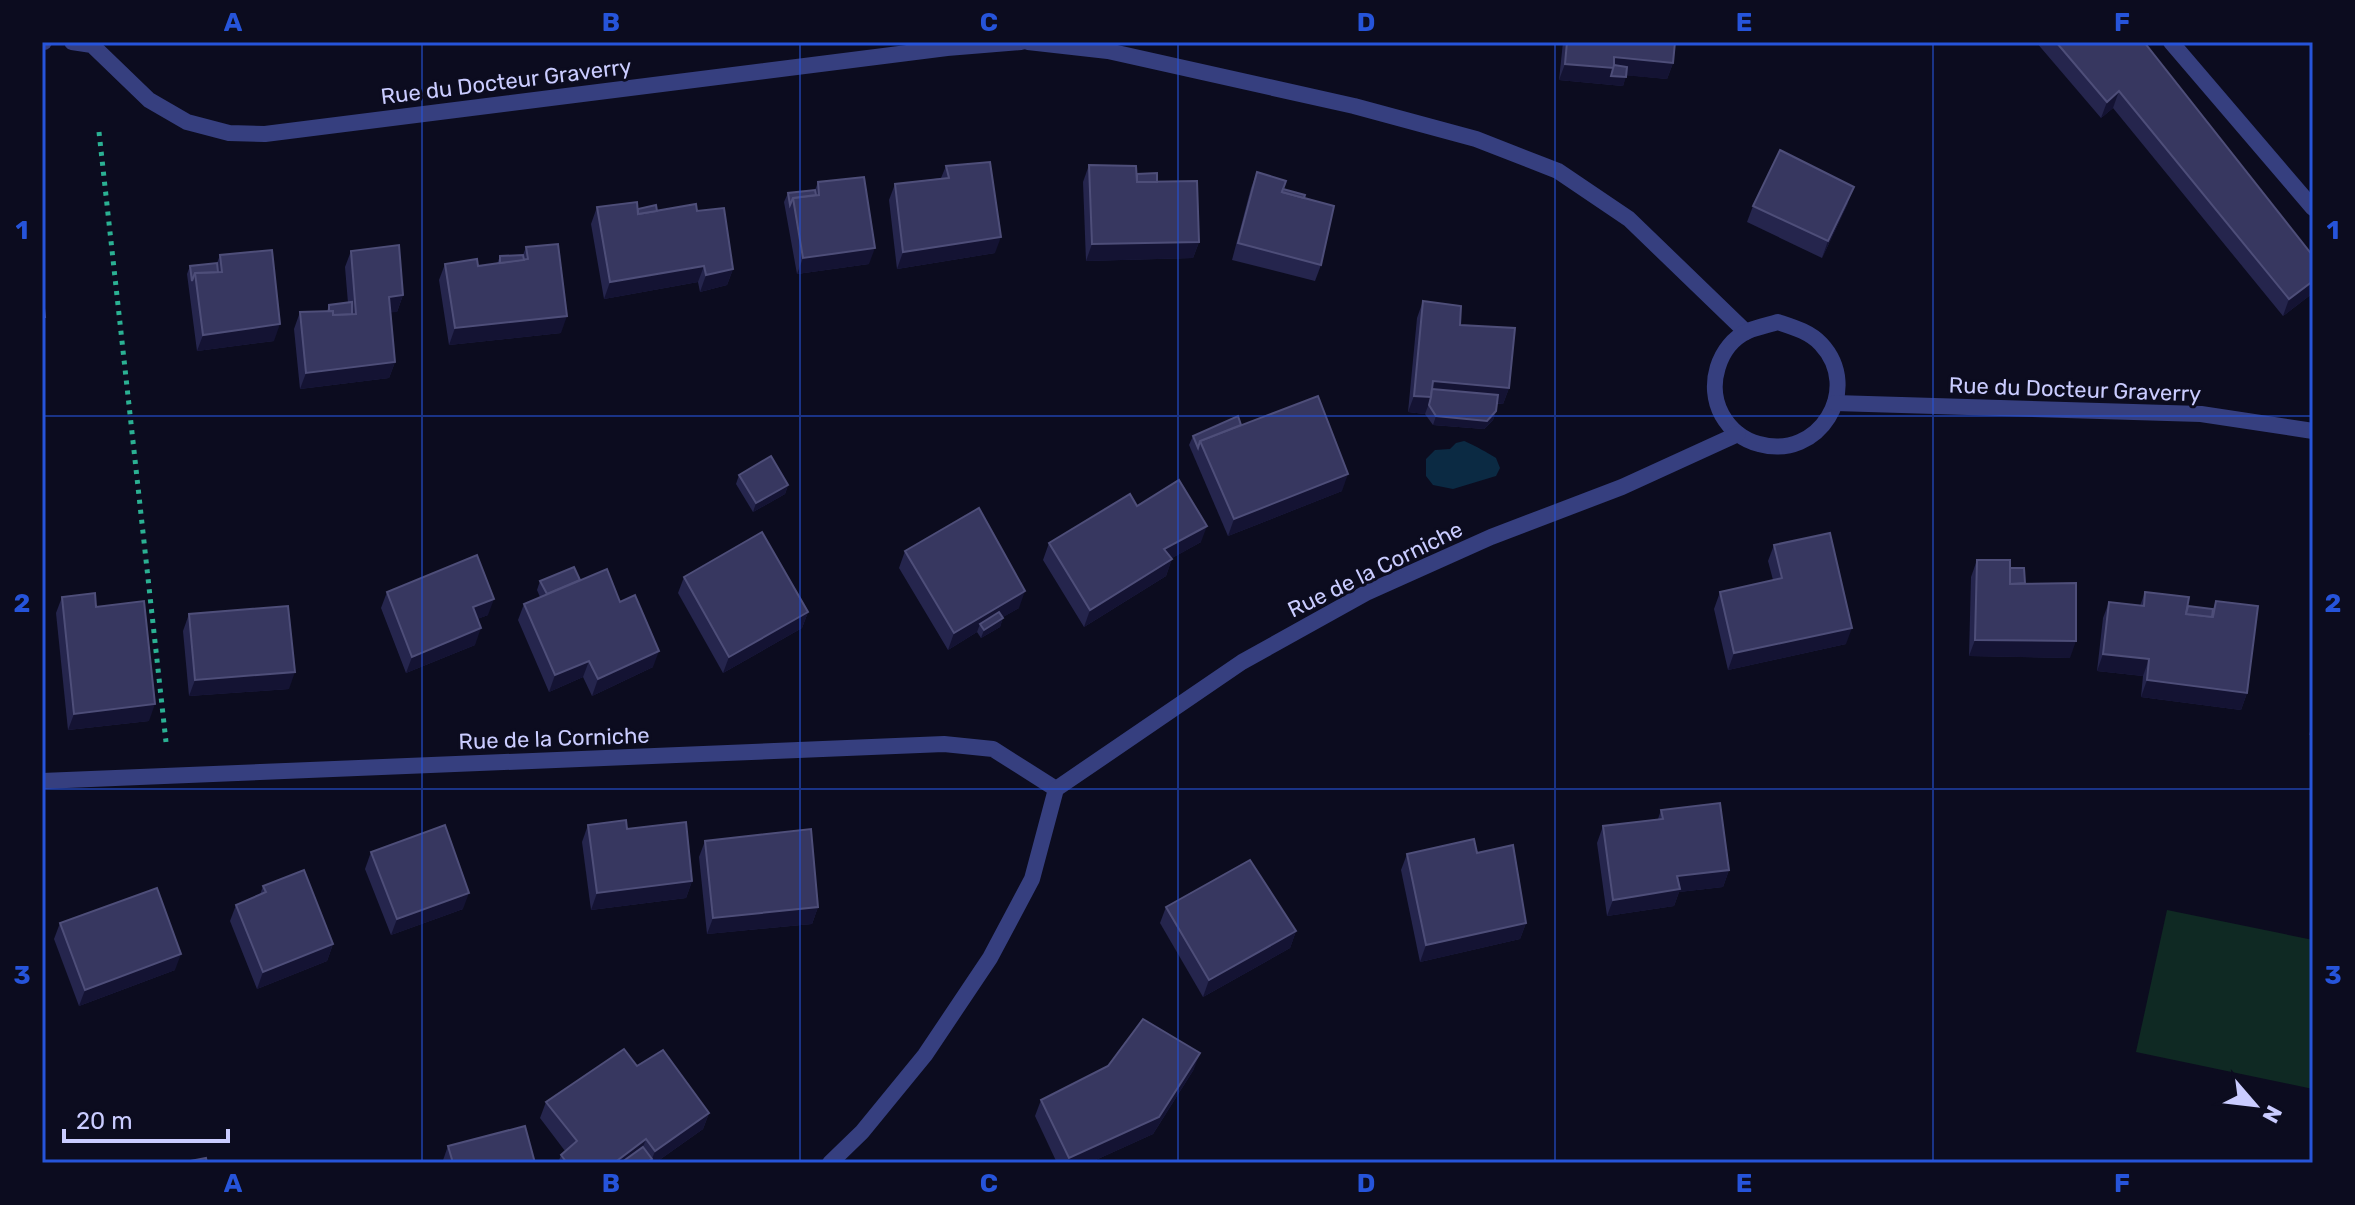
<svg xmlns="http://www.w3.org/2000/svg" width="2355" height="1205" viewBox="0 0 2355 1205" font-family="Rubik,sans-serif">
<rect width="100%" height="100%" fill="#0c0c1f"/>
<path fill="#0f2923" d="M2167 910 2313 940V1089L2136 1052Z"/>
<path fill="#0b2a43" d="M1464 441C1468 442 1492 455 1496 458L1500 468 1496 476 1453 489 1433 485 1426 476V459L1435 450 1450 449 1456 443Z"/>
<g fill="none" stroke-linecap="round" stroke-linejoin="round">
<path stroke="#2bb193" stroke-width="5" stroke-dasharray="4 6" stroke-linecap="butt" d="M99 132 166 742"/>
<g stroke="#363f7f" stroke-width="16">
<path d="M42 42H44"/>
<path d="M72 42 92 45 149 100 187 122 229 133 265 134 947 48 1021 42"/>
<path d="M1028 42 1108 51 1354 106 1476 139 1558 171 1629 219 1746 332"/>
<path d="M2171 42 2313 208"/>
<path d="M1778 322C1793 327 1810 332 1821 344 1863 389 1819 461 1759 444 1743 440 1730 429 1722 415 1706 386 1718 345 1748 331 1758 327 1768 325 1778 322Z"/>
<path d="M1835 403 2201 414 2313 431"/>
<path d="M42 781 944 744 993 749 1056 789"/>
<path d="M830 1163 862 1132 925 1055 990 958 1032 879 1056 789 1242 662 1366 593 1491 537 1622 487 1738 434"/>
</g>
</g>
<g fill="#25254d">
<path d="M1563 42H1675L1673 63 1667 79 1626 75 1623 86 1559 80Z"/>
<path d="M2036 42H2144L2313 256V293L2283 316 2113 108 2101 118Z"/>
<path d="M1089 165 1137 174 1157 182 1199 242 1193 258 1086 261 1083 182Z"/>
<path d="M946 166 995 253 897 269 889 200 895 184 941 178Z"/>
<path d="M1257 172 1283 189 1304 198 1321 265 1315 281 1232 260 1251 188Z"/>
<path d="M818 182 869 264 797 274 784 202 788 193 815 190Z"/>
<path d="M1848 203 1822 258 1747 222 1753 206Z"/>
<path d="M597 207 657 211H697L733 269 727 285 700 292 698 282 604 299 591 224Z"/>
<path d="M526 247 561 333 449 345 439 280 445 264 478 266 497 264 500 256 523 255Z"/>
<path d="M351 251 403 295 397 312H391L395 362 389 378 300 389 294 329 300 312 327 311 329 305 348 303 345 267Z"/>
<path d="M220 255 274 341 197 351 187 274 190 266 217 263Z"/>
<path d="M1423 301 1460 325 1509 388 1503 404H1497L1496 411 1493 420 1484 429 1433 425 1425 414 1408 412 1417 318Z"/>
<path d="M1241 425 1342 491 1228 536 1189 445 1193 436Z"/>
<path d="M739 475 788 485 785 494 753 512 736 484Z"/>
<path d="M1137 506 1201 542 1172 558 1166 576 1084 627 1043 560 1049 543Z"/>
<path d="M1774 545 1846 644 1728 670 1714 609 1720 592 1773 580 1768 561Z"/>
<path d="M905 551 1019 608 1003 617 1000 627 981 638 977 632 948 650 899 568Z"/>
<path d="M1977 560 2010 568 2025 583 2070 658 1969 656 1971 577Z"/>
<path d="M684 577 808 612 802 628 723 673 678 593Z"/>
<path d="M580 580 620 602 653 667 592 696 583 677 549 692 518 620 524 604 540 597 537 590 540 581Z"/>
<path d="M387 592 488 615 477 619 475 645 406 673 381 608Z"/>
<path d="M2145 592 2188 606 2213 609 2216 601 2247 693 2241 710 2141 697 2143 676 2097 671 2103 618 2109 602 2140 606Z"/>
<path d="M62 597 96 607 149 721 68 730 56 613Z"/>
<path d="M189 614 289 689 189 696 183 631Z"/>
<path d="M2313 720V735H2309Z"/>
<path d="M1661 810 1729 870 1723 887 1679 892 1674 906 1607 916 1597 843 1603 826 1658 819Z"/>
<path d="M588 825 627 829 692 881 686 898 591 910 582 842Z"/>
<path d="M705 841 818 907 812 924 707 934 699 857Z"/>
<path d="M371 852 463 909 391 935 365 869Z"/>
<path d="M1477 853 1526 923 1520 939 1420 962 1401 870 1407 854Z"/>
<path d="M263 886 333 944 327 961 257 989 230 921 236 905 260 895Z"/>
<path d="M1166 907 1296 931 1290 948 1203 997 1160 923Z"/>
<path d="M60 923 175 970 79 1006 54 939Z"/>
<path d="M637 1066 709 1113 703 1129 655 1163H558L561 1155 565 1151 540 1118 546 1102Z"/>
<path d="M1194 1069 1153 1134 1089 1163H1057L1035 1116 1041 1100Z"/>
<path d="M448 1146 535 1163H442Z"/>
</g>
<g fill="#141333">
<path d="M1614 57 1673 63 1667 79 1611 74 1626 77 1623 86 1559 80 1565 64Z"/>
<path d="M2119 91 2113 108 2101 118 2107 102Z"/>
<path d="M1854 187 1848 203 1822 258 1828 241Z"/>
<path d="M1001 237 995 253 897 269 903 252Z"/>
<path d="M1199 242 1193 258 1086 261 1092 244Z"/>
<path d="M875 248 869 264 797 274 803 258Z"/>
<path d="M704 266 698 282 604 299 610 282Z"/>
<path d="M733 269 727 285 700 292 706 275Z"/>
<path d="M2313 281V293L2283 316 2289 299Z"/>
<path d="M403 295 397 312 383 313 389 297Z"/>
<path d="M567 316 561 333 449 345 455 328Z"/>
<path d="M280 324 274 341 197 351 203 335Z"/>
<path d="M395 362 389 378 300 389 306 373Z"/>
<path d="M1433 381 1509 388 1503 404 1431 398 1425 414 1408 412 1414 396Z"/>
<path d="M1496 411 1493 420 1484 429 1433 425 1436 416Z"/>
<path d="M1348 474 1342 491 1228 536 1234 519Z"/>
<path d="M788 485 785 494 753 512 756 503Z"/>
<path d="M1207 526 1201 542 1158 566 1164 549Z"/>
<path d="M1172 559 1166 576 1084 627 1090 610Z"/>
<path d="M1025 591 1019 608 983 629 980 624 977 632 948 650 954 633Z"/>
<path d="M494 599 488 615 467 623 473 607Z"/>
<path d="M808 612 802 628 723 673 729 657Z"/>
<path d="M1003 618 1000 627 981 638 984 630Z"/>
<path d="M481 628 475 645 406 673 412 657Z"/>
<path d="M1852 628 1846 644 1728 670 1734 653Z"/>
<path d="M1975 640 2076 641 2070 658 1969 656Z"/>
<path d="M659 651 653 667 592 696 598 679Z"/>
<path d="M2103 654 2149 659 2143 676 2097 671Z"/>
<path d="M589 661 583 677 549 692 555 675Z"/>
<path d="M295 672 289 689 189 696 195 680Z"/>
<path d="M2147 680 2247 693 2241 710 2141 697Z"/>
<path d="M155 704 149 721 68 730 74 714Z"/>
<path d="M1729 870 1723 887 1679 892 1674 906 1607 916 1613 900 1677 876Z"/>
<path d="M692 881 686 898 591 910 597 893Z"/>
<path d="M469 893 463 909 391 935 397 919Z"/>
<path d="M818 907 812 924 707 934 713 918Z"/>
<path d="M1526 923 1520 939 1420 962 1426 945Z"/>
<path d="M1296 931 1290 948 1203 997 1209 980Z"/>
<path d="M333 944 327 961 257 989 263 972Z"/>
<path d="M181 954 175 970 79 1006 85 990Z"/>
<path d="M1200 1053 1194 1069 1153 1134 1089 1163H1067L1069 1158Z"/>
<path d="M709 1113 703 1129 655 1163H646L652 1159 655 1151Z"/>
<path d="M646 1139 640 1155 622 1163H614Z"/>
</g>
<g fill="#373760" stroke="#4e4e79" stroke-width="2">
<path d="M1567 42H1675L1673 63 1614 57V68L1565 64Z"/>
<path d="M2056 42H2144L2313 256V281L2289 299 2119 91 2107 102Z"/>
<path d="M1614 65 1627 67 1626 77 1611 76Z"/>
<path d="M1780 150 1854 187 1828 241 1753 206Z"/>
<path d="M990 162 1001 237 903 252 895 184 949 178 946 166Z"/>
<path d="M1089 165 1136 166 1137 182 1197 181 1199 242 1092 244Z"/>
<path d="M1257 172 1286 181 1282 192 1334 206 1321 265 1238 243Z"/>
<path d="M1157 173V182H1137V174Z"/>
<path d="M864 177 875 248 803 258 793 198 819 195 818 182Z"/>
<path d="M1283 189 1305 195 1304 198 1282 192Z"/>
<path d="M815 190 816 195 793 198 790 205 788 193Z"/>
<path d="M637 202 638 214 696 204 697 211 724 208 733 269 706 275 704 266 610 282 597 207Z"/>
<path d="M656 205 657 211 638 214V209Z"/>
<path d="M558 244 567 316 455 328 445 264 477 259 478 266 528 259 526 247Z"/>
<path d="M399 245 403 295 389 297 395 362 306 373 300 312 333 311V315L356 314 351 251Z"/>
<path d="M272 250 280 324 203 335 195 273 222 272 220 255Z"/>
<path d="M523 255 524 260 500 263V256Z"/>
<path d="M217 263 218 272 195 273 192 281 190 266Z"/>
<path d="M42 291 45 317H42Z"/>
<path d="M1423 301 1461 306 1460 325 1515 328 1509 388 1433 381 1431 397 1414 396Z"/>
<path d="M352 302V314L333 315V311H329V305Z"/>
<path d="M1432 389 1498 395 1496 411 1487 421 1436 416 1429 405 1431 397Z"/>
<path d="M1318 396 1348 474 1234 519 1200 441Z"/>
<path d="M1238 416 1241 425 1200 441 1198 448 1193 436Z"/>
<path d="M771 456 788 485 756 503 739 475Z"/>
<path d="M1179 480 1207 526 1164 549 1172 559 1090 610 1049 543 1130 494 1137 506Z"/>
<path d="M979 508 1025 591 954 633 905 551Z"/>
<path d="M762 532 808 612 729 657 684 577Z"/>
<path d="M1830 533 1852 628 1734 653 1720 592 1782 578 1774 545Z"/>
<path d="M477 555 494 599 473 607 481 628 412 657 387 592Z"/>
<path d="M1977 560H2010V584L2076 583V641L1975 640Z"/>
<path d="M574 567 580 580 547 594 540 581Z"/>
<path d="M2010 568H2024L2025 583 2010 584Z"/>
<path d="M607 569 620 602 635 595 659 651 598 679 589 661 555 675 524 604Z"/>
<path d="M2145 592 2189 597 2186 614 2213 617 2216 601 2258 606 2247 693 2147 680 2149 659 2103 654 2109 602 2144 606Z"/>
<path d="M95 593 96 607 144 601 155 704 74 714 62 597Z"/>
<path d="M288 606 295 672 195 680 189 614Z"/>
<path d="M2188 606 2213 609 2212 617 2186 614Z"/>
<path d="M999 612 1003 618 984 630 980 624Z"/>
<path d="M1720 803 1729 870 1677 876 1680 889 1613 900 1603 826 1663 819 1661 810Z"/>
<path d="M626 820 627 829 686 822 692 881 597 893 588 825Z"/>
<path d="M445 825 469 893 397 919 371 852Z"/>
<path d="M811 829 818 907 713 918 705 841Z"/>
<path d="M1474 839 1477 853 1513 845 1526 923 1426 945 1407 854Z"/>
<path d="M1250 860 1296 931 1209 980 1166 907Z"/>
<path d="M304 870 333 944 263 972 236 905 266 892 263 886Z"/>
<path d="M157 888 181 954 85 990 60 923Z"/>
<path d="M1143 1019 1200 1053 1159 1117 1069 1158 1041 1100 1108 1066Z"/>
<path d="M624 1049 637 1066 663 1050 709 1113 655 1151 646 1139 614 1163H567L561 1155 577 1141 546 1102Z"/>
<path d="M525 1126 535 1163H453L448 1146Z"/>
<path d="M643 1147 652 1159 646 1163 622 1162Z"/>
<path d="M206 1158 207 1163H180Z"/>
</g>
<path fill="none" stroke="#2654da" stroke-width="2" stroke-opacity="0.55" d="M422 42V1163M800 42V1163M1178 42V1163M1555 42V1163M1933 42V1163M42 416H2313M42 789H2313"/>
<g text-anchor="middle" stroke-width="6" stroke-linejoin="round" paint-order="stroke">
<g font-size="22" fill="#caccff" stroke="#0c0c1f">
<text transform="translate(506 81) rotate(-7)" y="8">Rue du Docteur Graverry</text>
<text transform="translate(2075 389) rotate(2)" y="8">Rue du Docteur Graverry</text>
<text transform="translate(1375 569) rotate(-26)" y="8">Rue de la Corniche</text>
<text transform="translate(554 738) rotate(-2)" y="8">Rue de la Corniche</text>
</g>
</g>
<rect width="2355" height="1205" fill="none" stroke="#0c0c1f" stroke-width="88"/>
<g transform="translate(2255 1105) rotate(118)" stroke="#0c0c1f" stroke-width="6" paint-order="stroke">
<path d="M0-6L14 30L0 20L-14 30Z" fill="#caccff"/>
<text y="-12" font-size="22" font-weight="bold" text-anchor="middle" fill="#caccff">N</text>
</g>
<path d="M64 1129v12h164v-12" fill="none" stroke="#caccff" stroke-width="4"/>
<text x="76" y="1129" font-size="24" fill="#caccff" stroke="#0c0c1f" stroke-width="6" paint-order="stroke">20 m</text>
<rect x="44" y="44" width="2267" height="1117" fill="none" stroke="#2654da" stroke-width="3"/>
<g font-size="26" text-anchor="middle" font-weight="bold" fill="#2654da">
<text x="233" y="31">A</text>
<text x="611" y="31">B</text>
<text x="989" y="31">C</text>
<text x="1366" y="31">D</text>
<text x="1744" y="31">E</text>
<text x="2122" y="31">F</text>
<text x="22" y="239">1</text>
<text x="2333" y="239">1</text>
<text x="22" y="612">2</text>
<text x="2333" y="612">2</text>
<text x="22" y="984">3</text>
<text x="2333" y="984">3</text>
<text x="233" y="1192">A</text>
<text x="611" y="1192">B</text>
<text x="989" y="1192">C</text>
<text x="1366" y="1192">D</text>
<text x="1744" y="1192">E</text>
<text x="2122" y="1192">F</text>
</g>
</svg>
